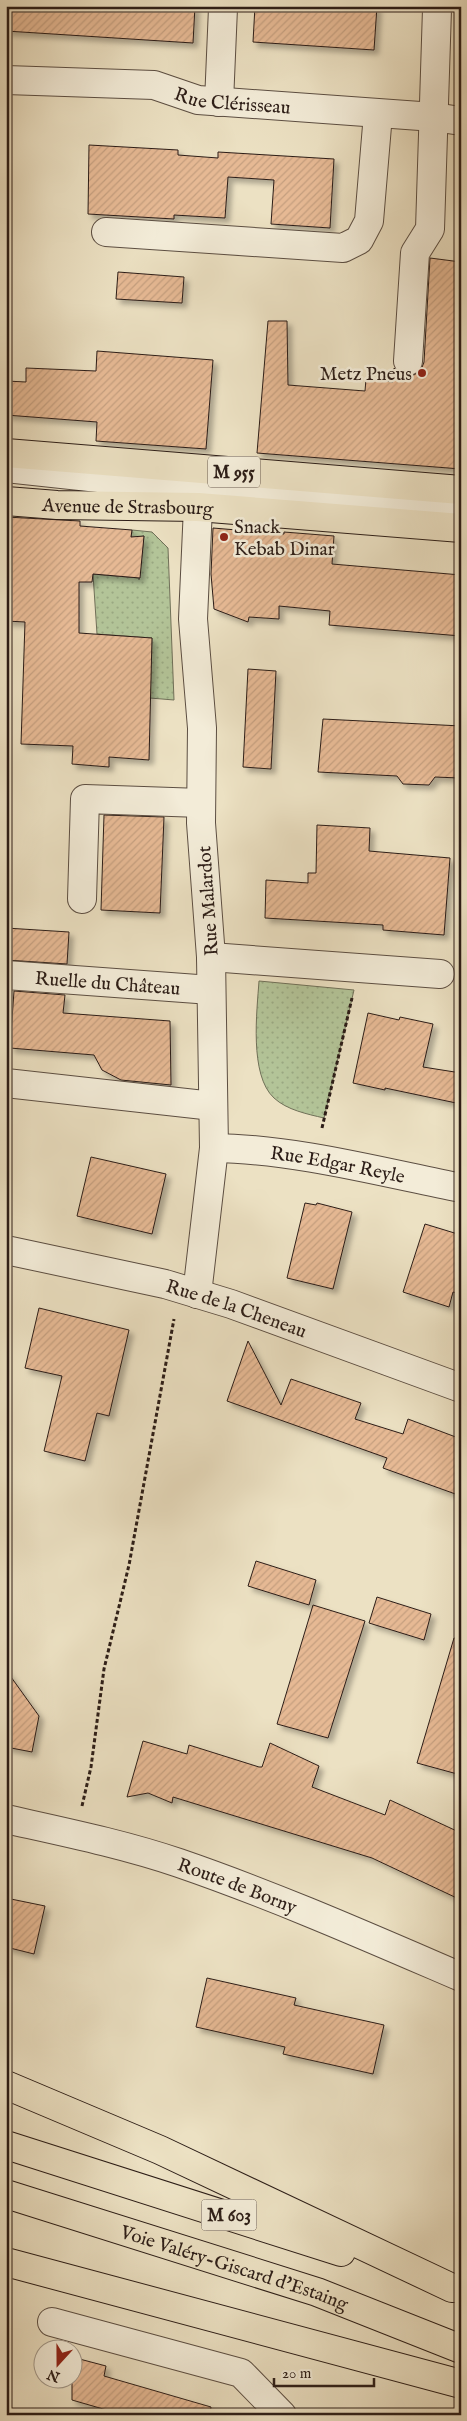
<svg xmlns="http://www.w3.org/2000/svg" width="467" height="2421" viewBox="0 0 467 2421" font-family="'IM FELL English',serif">
<defs>
<pattern id="grass-dots" width="8" height="8" patternUnits="userSpaceOnUse" patternTransform="scale(1.25)"><rect width="8" height="8" fill="#b3c498"/><path d="M2 2h.1M6 6h.1" fill="none" stroke="#9aa882" stroke-width="1.8" stroke-linecap="round"/></pattern>
<pattern id="building-hatch" width="6" height="6" patternUnits="userSpaceOnUse" patternTransform="scale(1.25)"><rect width="6" height="6" fill="#e6b994"/><path d="M-1 1l2-2M0 6l6-6M5 7l2-2" fill="none" stroke="#c59f7f"/></pattern>
<filter id="shadow"><feDropShadow dx="4.5" dy="4.5" stdDeviation="2.5" flood-color="#0004"/></filter>
</defs>
<rect width="100%" height="100%" fill="#ece1c3"/>
<filter id="stains"><feTurbulence type="fractalNoise" baseFrequency=".004" numOctaves="4"/><feColorMatrix values="0 0 0 0 .2 0 0 0 0 .09 0 0 0 0 .02 0 0 0 .5 -.17"/></filter>
<radialGradient id="worn" r=".72"><stop offset=".6" stop-color="#630" stop-opacity="0"/><stop offset="1" stop-color="#630" stop-opacity=".3"/></radialGradient>
<g fill="url(#grass-dots)" stroke="#707058">
<path d="M132 530 152 532 168 548 174 700 150 698 152 638 97 634 93 574 139 578V580L144 536 131 538Z"/>
<path d="M259 981 354 990 324 1118C307 1114 287 1110 274 1098 249 1075 257 1011 259 981Z"/>
</g>
<g fill="url(#building-hatch)" stroke="#2c1d17" filter="url(#shadow)">
<path d="M6 6H195L193 43 6 31Z"/>
<path d="M255 6H377L374 50 253 42Z"/>
<path d="M89 145 178 150V155L218 158V152L334 159 330 228 271 224 274 180 228 177 225 218 174 215V219L88 214Z"/>
<path d="M430 258 461 262V469L257 453 268 321H287L288 385 365 391 366 379 393 382 394 368 400 374 407 377 414 375 421 370 424 362Z"/>
<path d="M118 272 184 277 182 303 116 299Z"/>
<path d="M97 351 213 360 206 449 96 441 97 422 6 415V381L26 382V368L96 371Z"/>
<path d="M6 517 80 521V526L132 530 131 537 144 536 140 578 93 574 92 582H79V633L152 638 149 760 109 757V767L72 764 73 746 21 744 25 622 6 621Z"/>
<path d="M213 528 284 534V532L334 536 332 564 461 575V636L329 625 330 611 279 606V619L249 617 248 622 214 609 211 574Z"/>
<path d="M248 669 276 671 271 769 243 767Z"/>
<path d="M323 719 461 726 459 778 435 777 429 785 403 784 397 776 318 772Z"/>
<path d="M104 815 164 817 160 913 101 910Z"/>
<path d="M317 825 370 828 369 851 450 858 444 935 383 930V925L265 918 266 880 308 883V873H316Z"/>
<path d="M6 928 69 932 67 964 6 960Z"/>
<path d="M14 991 65 995 63 1013 170 1021 171 1085 121 1080 102 1070 94 1055 10 1048Z"/>
<path d="M368 1013 399 1020 400 1017 433 1024 423 1067 461 1073V1104L385 1088V1090L353 1083Z"/>
<path d="M91 1157 166 1174 152 1234 77 1216Z"/>
<path d="M305 1203 316 1205 317 1203 352 1212 333 1289 287 1278Z"/>
<path d="M425 1224 461 1235V1294L453 1292 449 1307 403 1292Z"/>
<path d="M39 1308 129 1330 109 1416 97 1413 85 1461 44 1451 62 1376 25 1368Z"/>
<path d="M248 1341 281 1405 291 1379 361 1403 355 1419 403 1434 408 1419 461 1439V1496L383 1468 387 1458 227 1401Z"/>
<path d="M256 1561 316 1580 309 1605 248 1586Z"/>
<path d="M377 1597 431 1614 424 1640 369 1623Z"/>
<path d="M313 1605 365 1621 328 1738 277 1724Z"/>
<path d="M454 1638 461 1639V1775L417 1763Z"/>
<path d="M6 1670 39 1716 32 1752 6 1747Z"/>
<path d="M143 1741 187 1754 189 1745 259 1767H262L270 1743 319 1766 312 1787 385 1815 390 1800 461 1833V1900L372 1858 173 1797 172 1803 148 1793 127 1797Z"/>
<path d="M6 1898 45 1906 34 1954 6 1947Z"/>
<path d="M207 1978 296 1998 294 2005 384 2025 373 2074 283 2054 285 2047 196 2027Z"/>
<path d="M72 2357 106 2366 104 2376 211 2407 210 2415H124L72 2400Z"/>
</g>
<g fill="none" stroke-linecap="round" stroke-linejoin="round">
<g stroke="#5c4e42" stroke-width="30">
<g id="minor">
<path id="s1" d="M6 80 154 85 198 100 434 117 461 121"/>
<path d="M219 102 223 8"/>
<path d="M106 232 343 248 359 240 369 221 378 114"/>
<path d="M408 361 415 253 430 229 437 9"/>
<path d="M6 468 210 490 461 510"/>
<path d="M82 899 85 799 201 803"/>
<path d="M211 957 440 974"/>
<path id="s2" d="M6 975 211 990"/>
<path d="M6 1083 213 1106"/>
<path id="s3" d="M214 1148C295 1149 381 1172 461 1188"/>
<path id="s4" d="M6 1250 165 1284 231 1304 461 1388"/>
<path d="M197 1294 214 1148 211 957 201 823 202 728 193 619 198 507"/>
<path id="s5" d="M6 1819C64 1832 123 1844 179 1863 275 1896 368 1937 461 1977"/>
<path d="M52 2322 241 2373 282 2415"/>
</g>
</g>
<g stroke="#2c1d17" stroke-width="30">
<g id="major">
<path d="M6 453 461 490"/>
<path id="s6" d="M6 501 57 505 198 507 461 528"/>
</g>
</g>
<g stroke="#2c1d17" stroke-width="30">
<g id="highway">
<path d="M6 2085 160 2150 452 2288"/>
<path d="M6 2145 341 2252"/>
<path id="s7" d="M6 2194 317 2292 461 2349"/>
<path d="M6 2262 461 2384"/>
</g>
</g>
<g stroke="#2c1d17" stroke-width="3" stroke-dasharray="4 2.5" stroke-linecap="butt">
<path d="M322 1128 352 998"/>
<path d="M82 1806 91 1767 104 1669 129 1565 174 1319"/>
</g>
<use href="#minor" stroke="#f3ecd8" stroke-width="28"/>
<use href="#major" stroke="#ece1c3" stroke-width="28"/>
<use href="#highway" stroke="#ece1c3" stroke-width="28"/>
</g>
<g fill="#8f2418" stroke="#f3ecd8" stroke-width="2">
<circle cx="422" cy="373" r="5"/>
<circle cx="224" cy="537" r="5"/>
</g>
<g text-anchor="middle" stroke-width="5" stroke-linejoin="round" paint-order="stroke">
<g fill="#f3ecd8" stroke="#685b51" stroke-width="1">
<rect x="208" y="456.5" width="52" height="31" rx="4"/>
<rect x="201.5" y="2199.5" width="55" height="31" rx="4"/>
</g>
<g font-size="18" font-weight="bold" fill="#2c1d17">
<text x="234" y="478">M 955</text>
<text x="229" y="2221">M 603</text>
</g>
<g font-size="19" fill="#2c1d17" stroke="#f3ecd8">
<text dy="7" stroke="none"><textPath href="#s1" startOffset="229">Rue Clérisseau</textPath></text>
<text dy="7" stroke="none"><textPath href="#s6" startOffset="122">Avenue de Strasbourg</textPath></text>
<text transform="translate(207 901) rotate(-94)" y="7">Rue Malardot</text>
<text dy="7" stroke="none"><textPath href="#s2" startOffset="102">Ruelle du Château</textPath></text>
<text dy="7" stroke="none"><textPath href="#s3" startOffset="125">Rue Edgar Reyle</textPath></text>
<text dy="7" stroke="none"><textPath href="#s4" startOffset="238">Rue de la Cheneau</textPath></text>
<text dy="7" stroke="none"><textPath href="#s5" startOffset="241">Route de Borny</textPath></text>
<text dy="7" stroke="none"><textPath href="#s7" startOffset="240">Voie Valéry-Giscard d'Estaing</textPath></text>
</g>
<g font-size="19" fill="#2c1d17" stroke="#f3ecd8" text-anchor="end">
<text x="412" y="380">Metz Pneus</text>
<text x="234" y="533" text-anchor="start">Snack<tspan x="234" dy="22">Kebab Dinar</tspan></text>
</g>
</g>
<rect width="467" height="2421" fill="none" stroke="#ece1c3" stroke-width="25"/>
<rect x="8" y="8" width="452" height="2406" fill="none" stroke="#2c1d17" stroke-width="2.5"/>
<rect x="12" y="12" width="442" height="2396" fill="none" stroke="#2c1d17"/>
<g transform="translate(58 2364) rotate(201)"><circle r="24" fill="#f3ecd8" stroke="#a3998b"/>
<path d="M0-4L9 19L0 12L-9 19Z" fill="#8f2418"/>
<text y="-8" font-size="14" font-weight="bold" text-anchor="middle" fill="#2c1d17">N</text>
</g>
<path d="M274 2378v8h100v-8" fill="none" stroke="#2c1d17" stroke-width="2.5"/>
<text x="282" y="2378" font-size="15" fill="#2c1d17" stroke="#f3ecd8" stroke-width="4" paint-order="stroke">20 m</text>
<rect width="100%" height="100%" filter="url(#stains)"/>
<rect width="100%" height="100%" fill="url(#worn)"/>
</svg>
